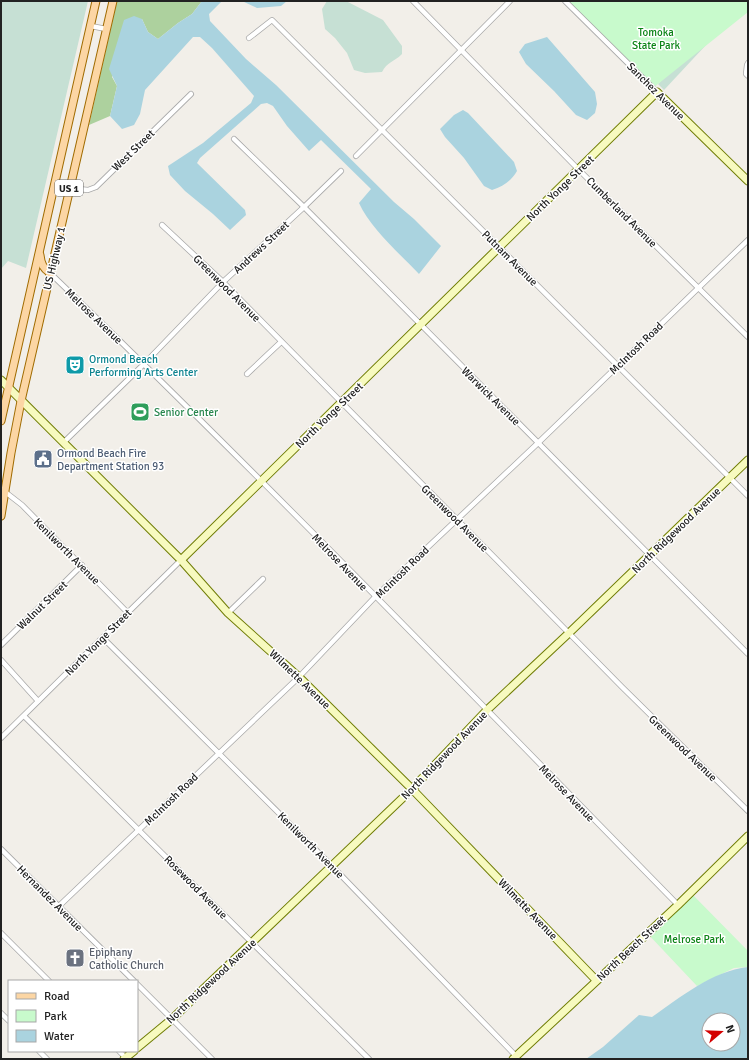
<svg xmlns="http://www.w3.org/2000/svg" width="749" height="1060" viewBox="0 0 749 1060" font-family="Signika,sans-serif">
<rect width="100%" height="100%" fill="#f2efe9"/>
<path fill="#add19e" d="M117 1H202L192 14 178 23 158 39 148 32 142 19 112 77 117 86 110 116 89 125Z"/>
<g fill="#c6e0d4">
<path d="M1 1H88L26 268 8 261 1 269Z"/>
<path d="M327 1H346L383 20 402 46V54C394 62 387 62 382 72L365 73 354 70 347 53 335 38 325 29 322 9Z"/>
<path d="M747 1 664 90 658 84Z"/>
</g>
<g fill="#c8facc">
<path d="M565 1H748V12L653 88Z"/>
<path d="M690 892 748 951V967L734 968 697 986 647 933Z"/>
</g>
<g fill="#aad3df" fill-rule="evenodd">
<path d="M202 1H222L209 14 210 21 246 59 276 85 394 202 414 219 441 246 419 274C400 254 370 228 359 203L371 189 321 140 309 151 287 126 273 106 267 103 261 104 200 158 197 163 245 210 246 215 230 230 213 214 185 191 170 175 168 166 203 143 251 103 254 96 212 48 200 37H193L145 90 140 114 134 125 122 129 110 116 117 86 109 69 124 20 134 16 142 19 148 32 158 39 178 23 192 14Z"/>
<path d="M242 1H287L281 6 257 8Z"/>
<path d="M547 37 595 92 597 104 595 113 587 120 576 115 554 91 526 64 519 52 525 44Z"/>
<path d="M463 110 468 113 514 162 517 171C511 181 504 186 492 190L484 186 464 158 445 137 440 129 454 115Z"/>
<path d="M748 967V1059H586L603 1047 639 1015 652 1017C681 997 712 971 748 967ZM709 1020H733V1044H709Z"/>
</g>
<g fill="none" stroke-linecap="round" stroke-linejoin="round">
<g stroke="#a9a9a9" stroke-width="6">
<g id="street">
<path d="M413 1 578 169 748 337"/>
<path d="M565 1 657 92"/>
<path d="M91 26 106 29"/>
<path d="M249 38 272 20 748 496"/>
<path d="M748 63 747 65 746 74 748 76"/>
<path d="M234 139 304 207 748 654"/>
<path d="M356 156 510 1"/>
<path d="M69 188 88 190 96 187 191 94"/>
<path d="M162 225 223 282 622 687 748 811"/>
<path d="M50 273C264 479 470 693 678 905"/>
<path d="M247 374 281 342"/>
<path d="M63 443 144 364 223 282 304 207 341 171"/>
<path d="M4 491 22 505 128 613"/>
<path d="M228 613 263 579"/>
<path d="M103 638 332 866 516 1056"/>
<path d="M1 645 82 565"/>
<path d="M1 660 38 701"/>
<path d="M24 716 369 1059"/>
<path d="M1 738 181 560"/>
<path d="M1 849 134 981"/>
<path d="M59 906 299 677 375 597 538 443 748 240"/>
<path d="M1 933 49 981"/>
<path d="M137 984 212 1059"/>
<path d="M1 1013 9 1021"/>
<path d="M39 1051 47 1059"/>
<path d="M119 1051 126 1058"/>
</g>
</g>
<g stroke="#707d05" stroke-width="9">
<g id="secondary">
<path d="M1 380 181 560 228 613 299 677 412 789 596 980"/>
<path d="M181 560 657 92 748 181"/>
<path d="M137 1048 172 1019 412 789 487 710 569 633 748 460"/>
<path d="M124 1059 134 1051"/>
<path d="M513 1059 678 905 748 836"/>
</g>
</g>
<g stroke="#a06b00" stroke-width="9">
<g id="primary">
<path d="M40 255C41 264 43 268 50 273"/>
<path d="M1 421 96 1"/>
<path d="M1 516 11 453 21 401 113 1"/>
</g>
</g>
<use href="#street" stroke="#fff" stroke-width="4.5"/>
<use href="#secondary" stroke="#f7fabf" stroke-width="7"/>
<use href="#primary" stroke="#fcd6a4" stroke-width="7"/>
</g>
<defs>
<g id="theatre-square" transform="scale(1)"><rect x="-9" y="-9" width="18" height="18" rx="4" fill="#0f9aa8" stroke="#fff"/><path d="M-5-5.5Q0-4 5-5.5V0Q5 5 0 6Q-5 5-5 0ZM-3.3-2.5H-1v1.5H-3.3ZM1-2.5H3.3v1.5H1ZM-2.8 1Q0 5.5 2.8 1Z" fill="#fff"/></g>
<g id="stadium-square" transform="scale(1)"><rect x="-9" y="-9" width="18" height="18" rx="4" fill="#2e9e5b" stroke="#fff"/><path d="M0-5a6.5 5 0 1 0 0 10a6.5 5 0 1 0 0-10ZM-3.5-1.8h7v3.6h-7Z" fill="#fff"/></g>
<g id="civic-square" transform="scale(1)"><rect x="-9" y="-9" width="18" height="18" rx="4" fill="#5c6f8a" stroke="#fff"/><path d="M-.6-6.5H3V-4.5H.6V-3L4-1V1h2V6H-6V1h2V-1L-.6-3ZM-1.2 2.5V6h2.4V2.5Z" fill="#fff"/></g>
<g id="church-square" transform="scale(1)"><rect x="-9" y="-9" width="18" height="18" rx="4" fill="#6b7280" stroke="#fff"/><path d="M-1.2-6h2.4v3.5h3.3v2.4h-3.3V6h-2.4V-.1h-3.3v-2.4h3.3Z" fill="#fff"/></g>
</defs>
<g fill-rule="evenodd">
<use href="#theatre-square" x="75" y="365"/>
<use href="#stadium-square" x="140" y="412"/>
<use href="#civic-square" x="43" y="459"/>
<use href="#church-square" x="75" y="958"/>
</g>
<g text-anchor="middle" stroke-width="3" stroke-linejoin="round" paint-order="stroke">
<rect fill="#fff" stroke="#646464" stroke-width="1" x="55" y="180" width="28" height="16" rx="3"/>
<g font-size="10" font-weight="bold" fill="#222">
<text x="69" y="192">US 1</text>
</g>
<g font-size="11" fill="#0c8416" stroke="#fff">
<text x="656" y="36">Tomoka<tspan x="656" dy="13">State Park</tspan></text>
<text x="694" y="943">Melrose Park</text>
</g>
<g font-size="11" fill="#222" stroke="#fff">
<text transform="translate(656 91) rotate(45)" y="4">Sanchez Avenue</text>
<text transform="translate(133 150) rotate(-44)" y="4">West Street</text>
<text transform="translate(560 188) rotate(-44)" y="4">North Yonge Street</text>
<text transform="translate(622 212) rotate(45)" y="4">Cumberland Avenue</text>
<text transform="translate(261 247) rotate(-43)" y="4">Andrews Street</text>
<text transform="translate(54 258) rotate(-77)" y="4">US Highway 1</text>
<text transform="translate(510 258) rotate(45)" y="4">Putnam Avenue</text>
<text transform="translate(227 288) rotate(45)" y="4">Greenwood Avenue</text>
<text transform="translate(94 316) rotate(44)" y="4">Melrose Avenue</text>
<text transform="translate(636 348) rotate(-44)" y="4">McIntosh Road</text>
<text transform="translate(491 396) rotate(45)" y="4">Warwick Avenue</text>
<text transform="translate(329 415) rotate(-44)" y="4">North Yonge Street</text>
<text transform="translate(455 518) rotate(45)" y="4">Greenwood Avenue</text>
<text transform="translate(676 530) rotate(-44)" y="4">North Ridgewood Avenue</text>
<text transform="translate(67 551) rotate(45)" y="4">Kenilworth Avenue</text>
<text transform="translate(340 562) rotate(46)" y="4">Melrose Avenue</text>
<text transform="translate(402 572) rotate(-44)" y="4">McIntosh Road</text>
<text transform="translate(42 605) rotate(-44)" y="4">Walnut Street</text>
<text transform="translate(98 642) rotate(-45)" y="4">North Yonge Street</text>
<text transform="translate(300 679) rotate(44)" y="4">Wilmette Avenue</text>
<text transform="translate(683 748) rotate(44)" y="4">Greenwood Avenue</text>
<text transform="translate(444 755) rotate(-46)" y="4">North Ridgewood Avenue</text>
<text transform="translate(567 793) rotate(46)" y="4">Melrose Avenue</text>
<text transform="translate(171 799) rotate(-44)" y="4">McIntosh Road</text>
<text transform="translate(311 845) rotate(45)" y="4">Kenilworth Avenue</text>
<text transform="translate(196 887) rotate(45)" y="4">Rosewood Avenue</text>
<text transform="translate(50 898) rotate(45)" y="4">Hernandez Avenue</text>
<text transform="translate(528 909) rotate(46)" y="4">Wilmette Avenue</text>
<text transform="translate(631 948) rotate(-43)" y="4">North Beach Street</text>
<text transform="translate(211 981) rotate(-43)" y="4">North Ridgewood Avenue</text>
</g>
<g font-size="11" fill="#0d838f" stroke="#fff" text-anchor="start">
<text x="89" y="363">Ormond Beach<tspan x="89" dy="13">Performing Arts Center</tspan></text>
</g>
<g font-size="11" fill="#27864d" stroke="#fff" text-anchor="start">
<text x="154" y="416">Senior Center</text>
</g>
<g font-size="11" fill="#4e5e75" stroke="#fff" text-anchor="start">
<text x="57" y="457">Ormond Beach Fire<tspan x="57" dy="13">Department Station 93</tspan></text>
</g>
<g font-size="11" fill="#5b616d" stroke="#fff" text-anchor="start">
<text x="89" y="956">Epiphany<tspan x="89" dy="13">Catholic Church</tspan></text>
</g>
</g>
<rect width="749" height="1060" fill="none" stroke="#222222" stroke-width="4"/>
<rect x="8" y="980" width="130" height="72" fill="#ffffff" stroke="#a7a7a7"/>
<rect x="16" y="993" width="20" height="6" fill="#fcd6a4" stroke="#a7a7a7"/>
<text x="44" y="1000" font-size="12" fill="#222222">Road</text>
<rect x="16" y="1010" width="20" height="12" fill="#c8facc" stroke="#a7a7a7"/>
<text x="44" y="1020" font-size="12" fill="#222222">Park</text>
<rect x="16" y="1030" width="20" height="12" fill="#aad3df" stroke="#a7a7a7"/>
<text x="44" y="1040" font-size="12" fill="#222222">Water</text>
<g transform="translate(721 1032) rotate(71)"><circle r="19" fill="#ffffff" stroke="#a7a7a7"/>
<path d="M0-3L7 15L0 10L-7 15Z" fill="#d40000"/>
<text y="-6" font-size="11" font-weight="bold" text-anchor="middle" fill="#222222">N</text>
</g>
</svg>
